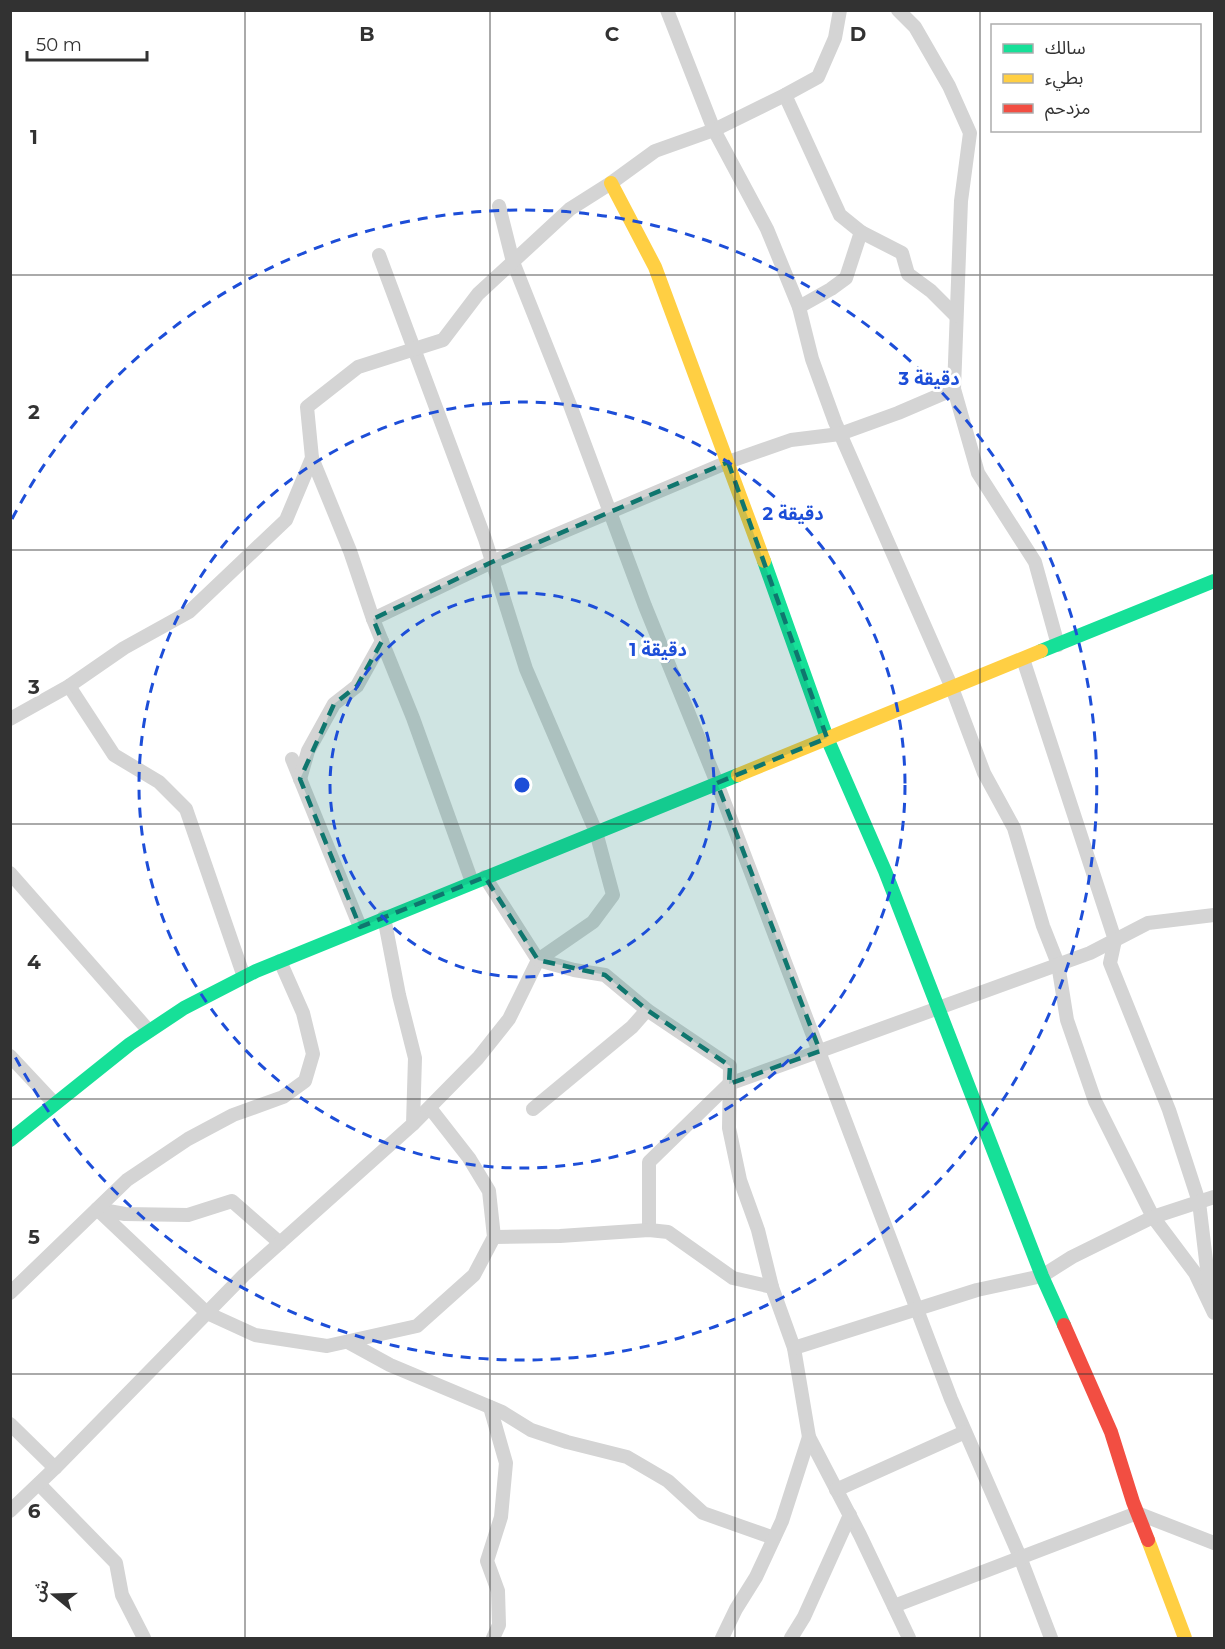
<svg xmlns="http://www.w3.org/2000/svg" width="1225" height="1649" viewBox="0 0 1225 1649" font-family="Montserrat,'Noto Sans Arabic',sans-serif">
<rect width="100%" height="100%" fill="#fff"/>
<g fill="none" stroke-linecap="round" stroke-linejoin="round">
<g stroke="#d4d4d4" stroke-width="14">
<path d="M667 10 714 130 767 229 799 307 812 359 835 422 952 688 984 773 1014 828 1043 926 1058 964 1067 1020 1095 1101 1153 1217 1195 1273 1214 1313"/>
<path d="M898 10 915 27 949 86 970 133 961 201 954 389 978 473 1035 562 1058 645"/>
<path d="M785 95 840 215 861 232 902 253 908 274 931 291 956 316"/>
<path d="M499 206 513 262 570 405 645 606 717 783 951 1399 1020 1557 1051 1638"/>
<path d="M379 255 485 539 526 669 596 832 613 895 593 922 538 960 509 1019 478 1058 413 1124"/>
<path d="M799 307 831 289 846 278 861 232"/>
<path d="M312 458 350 551 373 619 413 718 472 882"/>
<path d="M373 619 492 562 728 462 791 440 840 434 898 413 954 389"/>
<path d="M1023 659 1115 940 1110 963 1169 1110 1199 1202 1210 1294"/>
<path d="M69 686 114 755 159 782 186 809 244 977"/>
<path d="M10 719 69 686 124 648 189 612 286 520 312 458 307 407 358 367 443 340 478 294 570 209 611 183 655 151 714 130 785 95 818 77 835 38 840 10"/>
<path d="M292 759 360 927"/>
<path d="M300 779 308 751 334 704 357 686 382 641"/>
<path d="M10 873 149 1031"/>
<path d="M485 877 538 960 574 970 605 975 647 1010 730 1066 729 1128 740 1180 758 1230 772 1287 794 1348 809 1437 860 1535 909 1638"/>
<path d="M10 1056 55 1104"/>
<path d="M533 1109 632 1027 647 1010"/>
<path d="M649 1230V1162L729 1084 1090 953 1148 923 1214 915"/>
<path d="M494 1237 560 1236 649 1230 668 1232 733 1278 772 1287"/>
<path d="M280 1243 232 1201 188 1215 125 1214 97 1209 207 1313 255 1335 327 1346 417 1326 474 1275 494 1237 489 1191 469 1158 430 1108"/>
<path d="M10 1293 127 1180 188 1139 233 1115 283 1097 305 1081 313 1054 303 1013 280 961"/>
<path d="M348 1342 390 1365 502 1412 531 1430 567 1442 627 1457 668 1481 703 1513 774 1538"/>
<path d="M794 1348 977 1290 1042 1276 1072 1257 1153 1217 1214 1197"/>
<path d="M490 1407 506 1463 501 1517 487 1561 498 1591 499 1625 493 1638"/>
<path d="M10 1424 55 1468"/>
<path d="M39 1484 116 1563 122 1595 144 1638"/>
<path d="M836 1490 965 1432"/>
<path d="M10 1511 55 1468 244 1275 413 1124 415 1058 399 995 384 917"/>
<path d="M894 1606 1137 1513 1214 1543"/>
<path d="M722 1638 736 1609 756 1577 782 1521 809 1437"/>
<path d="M791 1638 804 1617 850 1515"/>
</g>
<g stroke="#16e098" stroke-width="14">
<path d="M764 561 827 738 885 871 1042 1276 1064 1325"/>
<path d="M1041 651 1214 581"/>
<path d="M10 1140 130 1044 184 1008 256 971 738 775"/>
</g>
<g stroke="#ffcf43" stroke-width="14">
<path d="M611 183 655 267 764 561"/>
<path d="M738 775 1041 651"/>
<path d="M1148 1540 1185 1638"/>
</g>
<path stroke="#f24e42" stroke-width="14" d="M1064 1325 1111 1432 1133 1502 1148 1540"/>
</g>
<path fill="#0f766e" fill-opacity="0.2" stroke="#0f766e" stroke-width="4.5" stroke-dasharray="12 8" stroke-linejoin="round" d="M728 462 827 738 717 783 820 1051 729 1084 730 1066 647 1010 605 975 538 960 485 877 360 927 300 779 334 704 357 686 382 641 373 619 492 562Z"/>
<path fill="none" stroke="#323232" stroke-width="1.5" stroke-opacity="0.55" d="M245 10V1638M490 10V1638M735 10V1638M980 10V1638M10 275H1214M10 550H1214M10 824H1214M10 1099H1214M10 1374H1214"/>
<g fill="none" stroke="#1d4ed8" stroke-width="3" stroke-dasharray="10 8">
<circle cx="522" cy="785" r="192"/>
<circle cx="522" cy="785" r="383"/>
<path d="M12 519A575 575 0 1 1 12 1051"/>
</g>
<g font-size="20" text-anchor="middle" font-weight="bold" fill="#323232" stroke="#fff" stroke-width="6" stroke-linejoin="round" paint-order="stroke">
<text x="367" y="41">B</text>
<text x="612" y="41">C</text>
<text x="858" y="41">D</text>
<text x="34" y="144">1</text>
<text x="34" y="419">2</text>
<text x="34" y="694">3</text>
<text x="34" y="969">4</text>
<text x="34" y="1244">5</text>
<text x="34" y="1518">6</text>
</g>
<circle cx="522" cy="785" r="9" fill="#1d4ed8" stroke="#fff" stroke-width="3"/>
<g font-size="18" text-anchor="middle" font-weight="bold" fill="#1d4ed8" stroke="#fff" stroke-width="6" stroke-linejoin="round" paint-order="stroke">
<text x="929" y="385">3 دقيقة</text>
<text x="793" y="520">2 دقيقة</text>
<text x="658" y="656">1 دقيقة</text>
</g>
<rect width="1225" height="1649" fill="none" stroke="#323232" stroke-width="24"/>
<rect x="991" y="24" width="210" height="108" fill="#ffffff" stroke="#adadad" stroke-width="1.5"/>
<rect x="1003" y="44" width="30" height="9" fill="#16e098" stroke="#adadad" stroke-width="1.5"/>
<text x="1045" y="54" font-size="18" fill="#323232">سالك</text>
<rect x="1003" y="74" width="30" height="9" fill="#ffcf43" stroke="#adadad" stroke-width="1.5"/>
<text x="1045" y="84" font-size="18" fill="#323232">بطيء</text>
<rect x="1003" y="104" width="30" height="9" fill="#f24e42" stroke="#adadad" stroke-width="1.5"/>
<text x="1045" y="114" font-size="18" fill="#323232">مزدحم</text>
<g transform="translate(54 1595) rotate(289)" stroke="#ffffff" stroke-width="4.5" paint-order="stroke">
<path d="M0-4.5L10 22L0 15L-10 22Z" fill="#323232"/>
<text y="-9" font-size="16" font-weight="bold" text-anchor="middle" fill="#323232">ش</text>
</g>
<path d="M27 51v9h120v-9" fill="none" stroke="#323232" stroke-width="3"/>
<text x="36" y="51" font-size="18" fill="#323232" stroke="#ffffff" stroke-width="4.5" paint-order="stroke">50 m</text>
</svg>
